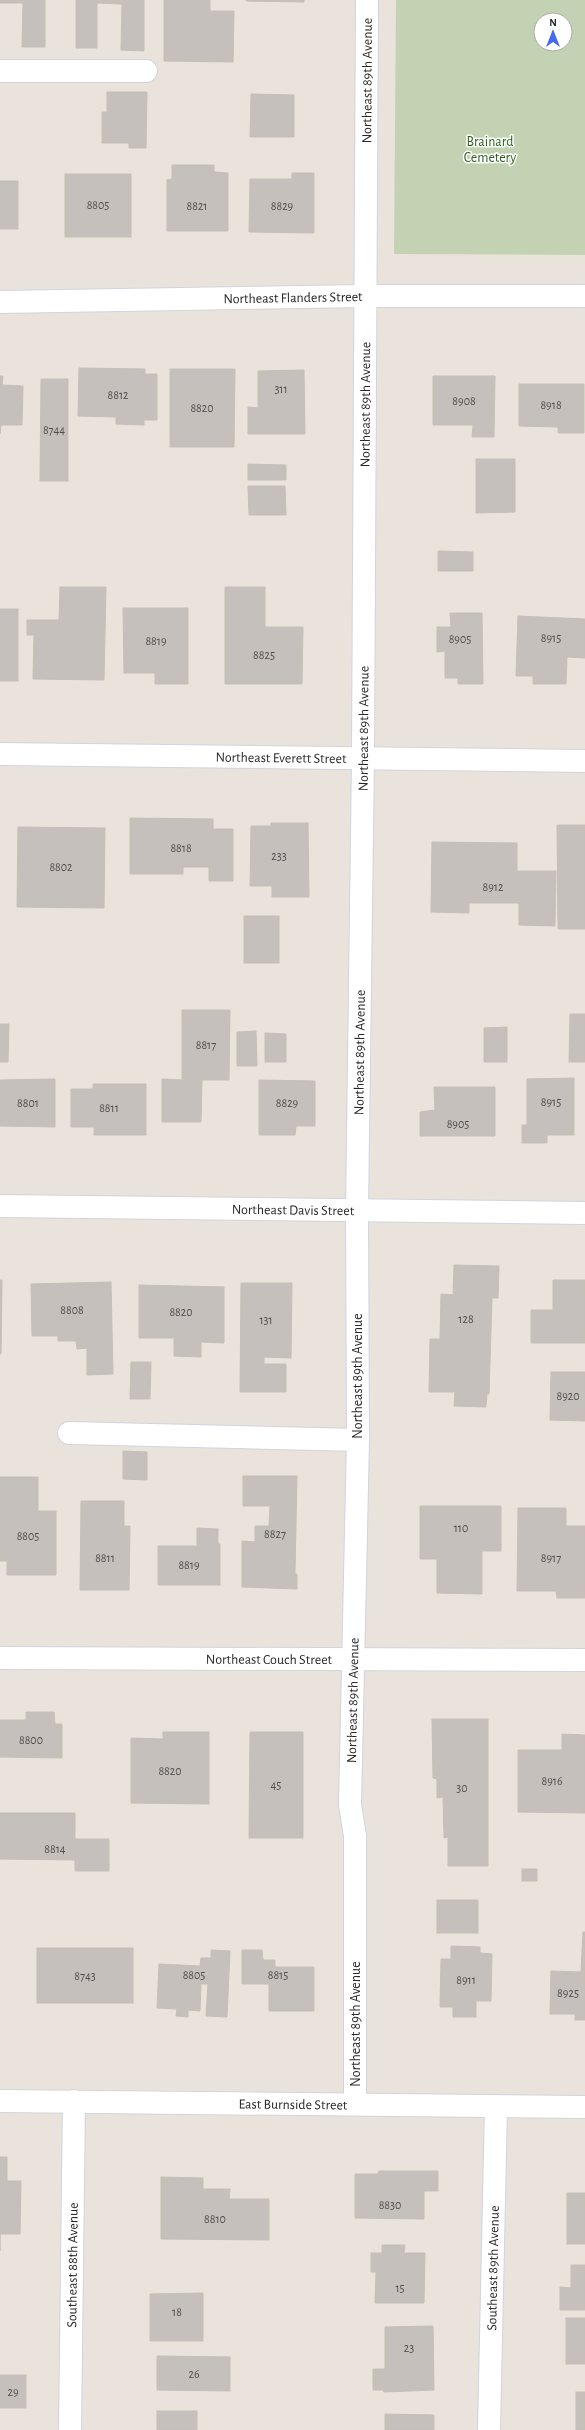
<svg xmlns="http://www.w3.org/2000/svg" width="585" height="2430" viewBox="0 0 585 2430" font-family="'Alegreya Sans',sans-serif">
<rect width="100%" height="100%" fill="#eae3db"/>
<path fill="#c3d2b3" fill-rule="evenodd" d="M396 0H585V255L394 254ZM541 20H565V44H541Z"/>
<g fill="#c5c0bb" stroke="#c5bfb5">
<path d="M0 0H45V47H22L23 3H0Z"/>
<path d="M76 0H144V51L121 50 122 4 97 3V48H76Z"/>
<path d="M164 0H210V11H234L233 62 164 61Z"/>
<path d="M246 0H304V2L246 1Z"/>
<path d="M107 92H147L146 148H129V143H102V112H107Z"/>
<path d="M251 94 294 95V137H250Z"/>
<path d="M172 165H214V172L228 173V231H167V180L172 179Z"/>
<path d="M292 173H314V233L249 232 250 179H292Z"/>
<rect x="65" y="174" width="66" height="63"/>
<rect x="0" y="181" width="18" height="48"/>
<path d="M79 368 145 369V374H157V420H144V425L116 424V417L78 416Z"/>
<path d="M170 369H235L234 447H170Z"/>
<path d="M304 370 305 434H248V407L258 408V371Z"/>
<path d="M0 376H3L2 385 23 386 22 425H1L0 434Z"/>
<path d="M433 376H495L494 437H472L473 425H433Z"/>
<path d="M41 379H68V481H40Z"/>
<path d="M519 384H584V433H558V427L519 426Z"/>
<path d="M476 459H515V512L476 513Z"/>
<path d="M248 464 286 465V480H248Z"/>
<path d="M248 486H285L286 515H249Z"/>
<path d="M438 551 473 552V571H438Z"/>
<path d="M60 587H106L104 680 33 679 34 635H27V620H59Z"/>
<path d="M225 587H265V627H303L302 684H225Z"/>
<path d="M123 608H188V684H155V673H124Z"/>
<rect x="0" y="609" width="18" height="72"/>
<path d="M450 613H482L483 684H458V678H445V651L437 652V627H451Z"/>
<path d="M518 616 585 619V658L567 657 566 684H533V676H516Z"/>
<path d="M130 818 213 819V829H233V881H209V867H183V874H130Z"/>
<path d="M271 823H308L309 897H272V886H250L251 826H271Z"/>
<path d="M557 825H585V929H558Z"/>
<path d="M18 827 105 828 104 908 17 907Z"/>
<path d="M432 842 517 843V871H556L555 926 519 925V903H469V913L431 912Z"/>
<rect x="244" y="916" width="35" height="47"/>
<path d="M182 1010H230L229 1080H202L201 1122H162V1079L182 1080Z"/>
<path d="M570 1014H585V1062H569Z"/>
<path d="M0 1024H9L8 1062H0Z"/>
<path d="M507 1027V1062H484V1028Z"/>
<path d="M256 1031 257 1066H237V1032Z"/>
<path d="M265 1033 286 1034V1062H265Z"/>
<path d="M574 1078V1135H547V1143H522V1125H527V1079Z"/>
<path d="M55 1079V1127L0 1126V1080Z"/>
<path d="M259 1080 315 1081V1126H296L295 1135H259Z"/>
<path d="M93 1084H146V1135H94V1127H71V1089H93Z"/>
<path d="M434 1087H495V1136H420V1112L435 1110Z"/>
<path d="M454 1265 499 1266 498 1298H492L489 1394H487L486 1407 454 1406 455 1392H429L430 1339H440L441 1294 453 1295Z"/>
<path d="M0 1280H2L1 1354H0Z"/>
<path d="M553 1280H585V1343H531V1310H553Z"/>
<path d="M111 1282 113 1374 87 1375V1348L77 1349 76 1341H58V1336H32L31 1284Z"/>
<path d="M241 1283H292L291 1358 264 1357V1364H286V1392H240Z"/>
<path d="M139 1285 224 1287V1343L201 1342V1357L174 1356V1338H139Z"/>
<path d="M131 1362H151L150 1399H130Z"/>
<path d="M551 1372H585V1421L550 1420Z"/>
<path d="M123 1451 147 1452V1480L123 1479Z"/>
<path d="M243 1476H297L295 1574H297V1589L242 1587V1541L255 1542V1526H269L270 1506H243Z"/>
<path d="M0 1477H38V1511H56V1575H7V1561H0Z"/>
<path d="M81 1501H124V1526H130L129 1590H80Z"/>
<path d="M420 1506H501V1551H482V1594L437 1593V1559H420Z"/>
<path d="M518 1508H566V1526H585V1598H557L556 1591H517Z"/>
<path d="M197 1528 218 1529V1544H220V1585H158V1546H197Z"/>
<path d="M26 1712H54L55 1724H62V1758L0 1757V1720H26Z"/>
<path d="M432 1719H488V1866H448V1837L444 1838 443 1797 437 1798V1779L433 1778Z"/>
<path d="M163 1732H209V1804L131 1803V1738L163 1739Z"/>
<path d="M250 1732H303V1838H249Z"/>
<path d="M562 1734 585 1735V1813L518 1812V1750H562Z"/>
<path d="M0 1813H75V1839H109V1871H75V1860L0 1859Z"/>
<rect x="522" y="1869" width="15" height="12"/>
<rect x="437" y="1900" width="41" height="33"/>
<path d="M583 1932H585V2020H575V2014H550L551 1971 581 1972Z"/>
<path d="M451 1946 480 1947V1953L492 1954 491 2001H476V2017H453V2007H440L441 1959H451Z"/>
<rect x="37" y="1948" width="96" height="55"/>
<path d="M211 1950 230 1951 227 2017 206 2016 208 1984H201L200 2011 188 2010V2017L176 2016 177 2009 157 2008 159 1964 200 1966 201 1958H211Z"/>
<path d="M242 1950H262L263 1960H275V1967H314V2011H269V1984H242Z"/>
<path d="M0 2157H7V2181H21L20 2234H0V2251Z"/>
<path d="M379 2171H438V2191H424V2219L355 2218V2174H378Z"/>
<path d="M161 2177 203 2178V2189H230L229 2199H269V2240L161 2239Z"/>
<rect x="567" y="2193" width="18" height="51"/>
<path d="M382 2245H405L404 2253H425L424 2303H375L376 2272H371V2253H382Z"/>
<path d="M571 2265H585V2310H560V2287L571 2288Z"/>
<path d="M203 2293V2341H150V2294Z"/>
<rect x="566" y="2318" width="19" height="46"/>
<path d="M433 2326 434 2390 384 2392 383 2390H373V2369H385V2327Z"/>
<path d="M157 2356 230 2357V2391L157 2390Z"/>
<rect x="0" y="2375" width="26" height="33"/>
<rect x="576" y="2392" width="9" height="38"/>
<rect x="157" y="2411" width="40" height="19"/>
<path d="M385 2414 434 2415V2430H385Z"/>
</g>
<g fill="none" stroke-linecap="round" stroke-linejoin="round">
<g stroke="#d0d4e0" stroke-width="24">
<g id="minor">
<path d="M0 71H146"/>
<path id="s1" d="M0 302 365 296H585"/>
<path id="s2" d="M0 754 585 761"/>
<path id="s3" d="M0 1206 585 1213"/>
<path d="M69 1433 358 1440"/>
<path id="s4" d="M0 1658 585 1660"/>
<path id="s5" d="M0 2101 585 2107"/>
<path id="s6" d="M355 2104V1836L350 1805 358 1440 357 1211 363 758 367 0"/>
<path id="s7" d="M70 2430 74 2101"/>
<path id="s8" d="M489 2430 496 2106"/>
</g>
</g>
<use href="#minor" stroke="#fff" stroke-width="22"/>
</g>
<g text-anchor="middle" stroke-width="3" stroke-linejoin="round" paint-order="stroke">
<g font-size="12" fill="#4f4e4d">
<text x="98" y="209">8805</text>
<text x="197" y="210">8821</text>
<text x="282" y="210">8829</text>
<text x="281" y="393">311</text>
<text x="118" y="399">8812</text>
<text x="464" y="405">8908</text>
<text x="551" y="409">8918</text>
<text x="202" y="412">8820</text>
<text x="54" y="434">8744</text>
<text x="551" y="642">8915</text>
<text x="460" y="643">8905</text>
<text x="156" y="645">8819</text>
<text x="264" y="659">8825</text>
<text x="181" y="852">8818</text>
<text x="279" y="860">233</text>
<text x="61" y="871">8802</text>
<text x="493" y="891">8912</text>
<text x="206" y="1049">8817</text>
<text x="551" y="1106">8915</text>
<text x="28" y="1107">8801</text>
<text x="287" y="1107">8829</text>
<text x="109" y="1112">8811</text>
<text x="458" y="1128">8905</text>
<text x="72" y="1314">8808</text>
<text x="181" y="1316">8820</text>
<text x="466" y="1323">128</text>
<text x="266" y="1324">131</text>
<text x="568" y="1400">8920</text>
<text x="461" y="1532">110</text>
<text x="275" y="1538">8827</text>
<text x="28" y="1540">8805</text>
<text x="105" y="1562">8811</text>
<text x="551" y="1562">8917</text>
<text x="189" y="1569">8819</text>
<text x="31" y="1744">8800</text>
<text x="170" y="1775">8820</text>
<text x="552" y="1785">8916</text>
<text x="276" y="1789">45</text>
<text x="462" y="1792">30</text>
<text x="55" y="1853">8814</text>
<text x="194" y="1979">8805</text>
<text x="278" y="1979">8815</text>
<text x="85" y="1980">8743</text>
<text x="466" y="1984">8911</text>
<text x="568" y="1997">8925</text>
<text x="390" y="2209">8830</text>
<text x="215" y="2223">8810</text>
<text x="400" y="2292">15</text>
<text x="177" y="2316">18</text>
<text x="409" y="2352">23</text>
<text x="194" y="2378">26</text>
<text x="13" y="2396">29</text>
</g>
<g font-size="14" fill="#282828" stroke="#fff">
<text dy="5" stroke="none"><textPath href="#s6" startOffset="2024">Northeast 89th Avenue</textPath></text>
<text dy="5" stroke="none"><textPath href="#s1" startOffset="293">Northeast Flanders Street</textPath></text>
<text dy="5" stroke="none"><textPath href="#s6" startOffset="1700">Northeast 89th Avenue</textPath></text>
<text dy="5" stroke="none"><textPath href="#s6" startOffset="1376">Northeast 89th Avenue</textPath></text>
<text dy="5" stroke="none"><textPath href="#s2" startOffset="281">Northeast Everett Street</textPath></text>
<text dy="5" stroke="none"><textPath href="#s6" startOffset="1052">Northeast 89th Avenue</textPath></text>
<text dy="5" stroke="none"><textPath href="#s3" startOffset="293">Northeast Davis Street</textPath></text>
<text transform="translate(357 1376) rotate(-90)" y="5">Northeast 89th Avenue</text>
<text dy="5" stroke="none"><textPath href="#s4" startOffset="269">Northeast Couch Street</textPath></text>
<text dy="5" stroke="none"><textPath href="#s6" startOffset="404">Northeast 89th Avenue</textPath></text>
<text transform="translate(355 2024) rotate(-90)" y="5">Northeast 89th Avenue</text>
<text dy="5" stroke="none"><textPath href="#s5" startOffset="293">East Burnside Street</textPath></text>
<text dy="5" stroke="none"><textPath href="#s7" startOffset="165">Southeast 88th Avenue</textPath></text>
<text dy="5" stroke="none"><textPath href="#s8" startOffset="162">Southeast 89th Avenue</textPath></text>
</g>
<g font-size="14" fill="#2e5f1f" stroke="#fff">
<text x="490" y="146">Brainard<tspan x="490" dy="16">Cemetery</tspan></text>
</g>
</g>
<g transform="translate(553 32)"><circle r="19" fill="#ffffff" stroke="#a9a9a9"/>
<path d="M0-3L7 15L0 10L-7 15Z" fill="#466aeb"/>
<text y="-6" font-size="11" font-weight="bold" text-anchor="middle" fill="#282828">N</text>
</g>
</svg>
